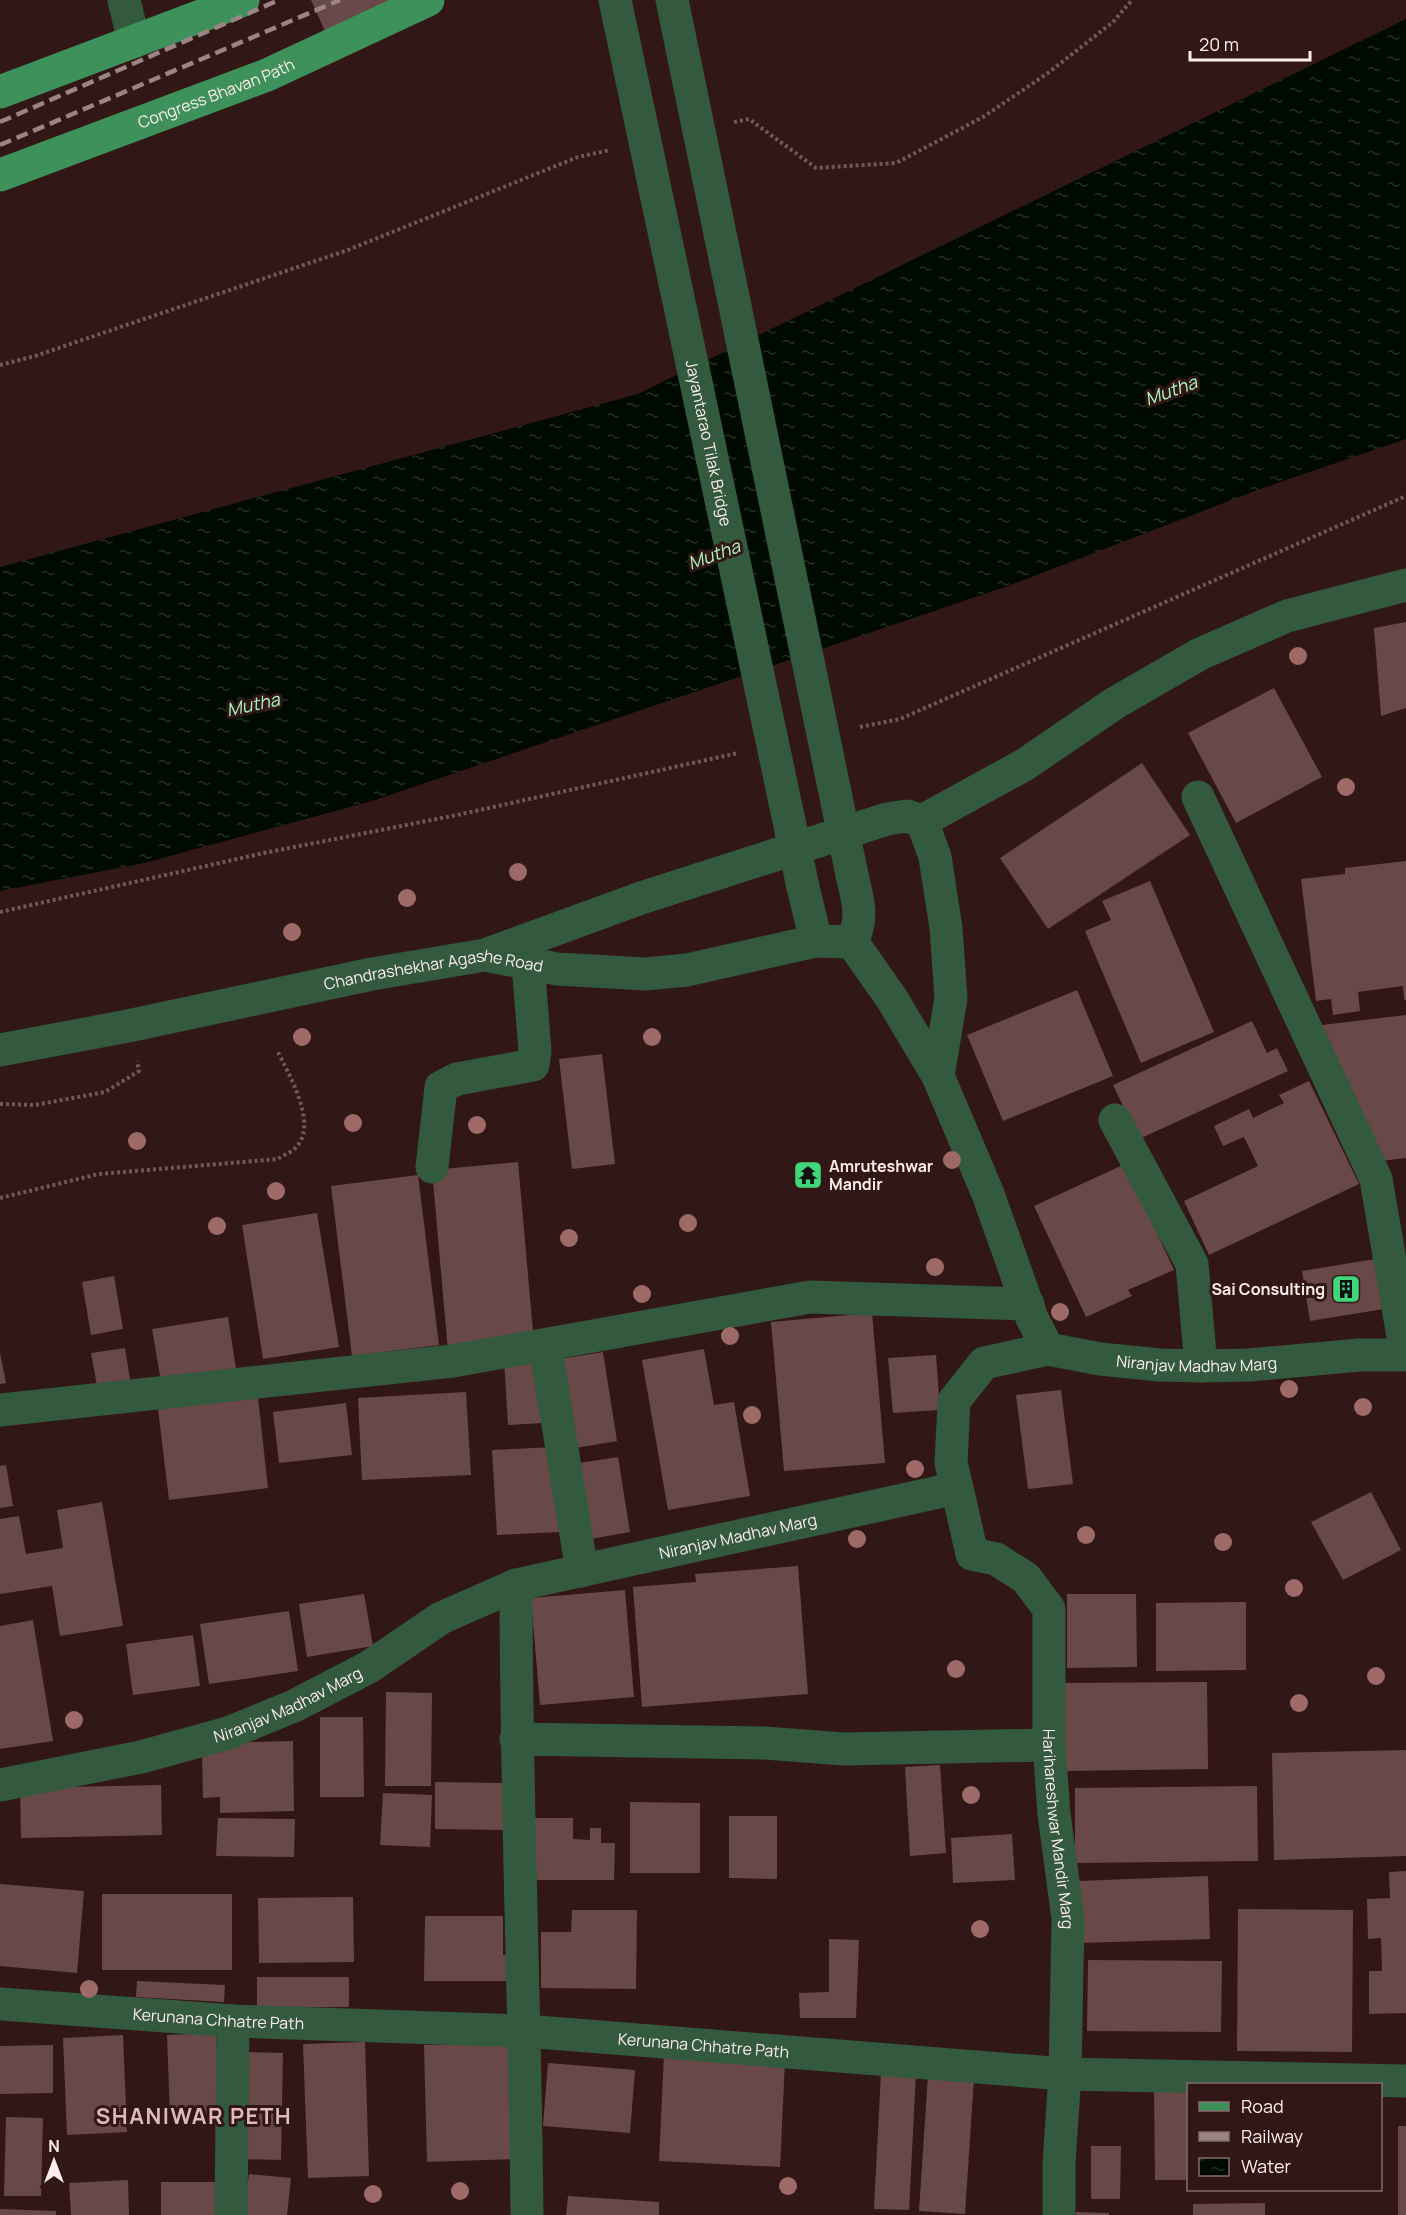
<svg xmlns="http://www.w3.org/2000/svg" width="1406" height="2215" viewBox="0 0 1406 2215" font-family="Manrope,sans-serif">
<defs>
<pattern id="water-ripples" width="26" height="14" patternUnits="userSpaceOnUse" patternTransform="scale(1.5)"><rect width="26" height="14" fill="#000a01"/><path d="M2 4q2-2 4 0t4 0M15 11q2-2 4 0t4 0" fill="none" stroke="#262e26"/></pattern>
</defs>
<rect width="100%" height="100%" fill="#311716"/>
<path fill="url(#water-ripples)" d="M1406 19V439L1260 489 1008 586 372 801 144 863 0 891V567L638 394Z"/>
<g fill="#694948">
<path d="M311 0H416L328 38Z"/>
<path d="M1406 622V708L1381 716 1374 628Z"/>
<path d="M1274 688 1322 777 1236 823 1188 733Z"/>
<path d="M1142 763 1190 835 1048 929 1000 858Z"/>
<path d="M1406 861V1000H1404L1403 986 1358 992 1360 1011 1333 1015 1331 999 1316 1001 1301 879 1345 874V868Z"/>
<path d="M1150 881 1214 1032 1141 1063 1085 931 1111 920 1102 901Z"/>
<path d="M1077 990 1113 1076 1003 1121 967 1035Z"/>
<path d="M1406 1015V1158L1381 1161 1322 1025Z"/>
<path d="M1252 1021 1267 1053 1277 1048 1288 1071 1139 1139 1113 1085Z"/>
<path d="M602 1054 615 1164 572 1169 559 1059Z"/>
<path d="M1309 1081 1359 1184 1209 1255 1184 1201 1258 1166 1244 1137 1223 1146 1214 1126 1249 1109 1253 1118 1284 1103 1279 1095Z"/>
<path d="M518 1162 534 1343 448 1351 432 1170Z"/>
<path d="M1125 1164 1174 1270 1128 1290 1132 1296 1086 1317 1034 1206Z"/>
<path d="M418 1175 439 1345 352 1356 331 1186Z"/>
<path d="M317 1213 339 1347 263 1359 242 1225Z"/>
<path d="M1381 1258 1390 1308 1310 1321 1302 1271Z"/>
<path d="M114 1276 123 1329 91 1335 82 1282Z"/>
<path d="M872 1313 885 1463 784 1471 771 1322Z"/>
<path d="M228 1317 236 1369 161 1381 152 1329Z"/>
<path d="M125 1348 131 1385 98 1391 91 1353Z"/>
<path d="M704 1349 714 1405 734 1402 750 1496 668 1510 642 1360Z"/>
<path d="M603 1352 617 1441 575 1448 560 1359Z"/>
<path d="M0 1353 6 1383 0 1384Z"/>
<path d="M936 1355 940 1410 893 1413 888 1358Z"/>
<path d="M540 1357 543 1423 508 1425 504 1359Z"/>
<path d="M1061 1390 1073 1484 1028 1489 1016 1395Z"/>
<path d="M466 1392 471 1475 362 1480 358 1398Z"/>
<path d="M258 1397 268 1488 169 1500 158 1409Z"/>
<path d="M346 1403 352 1455 279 1463 273 1412Z"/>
<path d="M554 1447 559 1532 497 1535 492 1450Z"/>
<path d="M618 1457 630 1532 585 1540 573 1464Z"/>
<path d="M6 1465 13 1506 0 1508V1466Z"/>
<path d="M1371 1492 1401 1550 1343 1580 1311 1522Z"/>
<path d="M102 1502 123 1626 60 1636 52 1586 0 1594V1519L19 1516 26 1554 63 1548 57 1510Z"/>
<path d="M798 1566 808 1694 642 1707 633 1587 696 1582 695 1574Z"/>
<path d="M625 1590 634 1697 540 1705 531 1598Z"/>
<path d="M364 1594 373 1646 307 1657 299 1604Z"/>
<path d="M1067 1594H1136L1137 1667 1067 1668Z"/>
<path d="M1246 1602V1670L1156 1671V1603Z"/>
<path d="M289 1611 298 1671 209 1684 200 1624Z"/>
<path d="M33 1620 53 1741 0 1749V1626Z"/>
<path d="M193 1635 200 1686 133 1695 126 1644Z"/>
<path d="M1207 1682 1208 1769 1063 1771V1683Z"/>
<path d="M386 1692 432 1693 431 1786H385Z"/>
<path d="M320 1717H363L364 1797H320Z"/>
<path d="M293 1741 294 1811 220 1813V1797L203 1798 202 1753H220V1743Z"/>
<path d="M1406 1750V1856L1274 1860 1272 1753Z"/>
<path d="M940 1765 946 1853 910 1856 905 1767Z"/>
<path d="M435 1782 505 1783V1830L435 1829Z"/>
<path d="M161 1785 162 1835 21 1838 20 1788Z"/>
<path d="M1257 1786 1258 1861 1075 1863V1788Z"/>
<path d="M383 1793 432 1795 430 1847 380 1845Z"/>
<path d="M630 1802 700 1803V1873H630Z"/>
<path d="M729 1816H777V1879L729 1878Z"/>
<path d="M218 1818 295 1819 294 1857 216 1856Z"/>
<path d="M528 1818H573V1839L590 1840V1828H601V1843H615L614 1880H527Z"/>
<path d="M1012 1834 1015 1880 953 1883 951 1838Z"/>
<path d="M1406 1871V2013L1369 2014V1971H1382L1381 1938 1368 1939 1367 1899 1390 1898 1389 1872Z"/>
<path d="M1208 1876 1210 1939 1080 1943 1078 1881Z"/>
<path d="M0 1884 84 1891 77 1973 0 1966Z"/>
<rect x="102" y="1894" width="130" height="76"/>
<path d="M353 1897 354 1962 259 1963 258 1898Z"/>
<path d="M1238 1909 1353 1910 1352 2052 1237 2051Z"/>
<path d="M572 1910H637L636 1989 541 1988V1932H571Z"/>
<path d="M425 1916H503V1955H510V1981H424Z"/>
<path d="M829 1939 859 1940 856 2018H800L799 1993 829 1992Z"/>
<path d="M1088 1960 1222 1961 1221 2032 1087 2031Z"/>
<rect x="257" y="1977" width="92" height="30"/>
<path d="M137 1981 225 1985 224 2002 136 1997Z"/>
<path d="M216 2033 219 2114 170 2116 167 2035Z"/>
<path d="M123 2035 127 2132 67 2135 63 2038Z"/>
<path d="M365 2042 369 2176 308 2178 303 2044Z"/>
<path d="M515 2043 519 2159 427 2162 424 2045Z"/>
<path d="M53 2045V2093L0 2094V2046Z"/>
<path d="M241 2052 283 2053 281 2160 238 2159Z"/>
<path d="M664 2055 785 2061 780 2167 659 2161Z"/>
<path d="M548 2063 635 2070 630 2133 543 2126Z"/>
<path d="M881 2072 916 2073 909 2210 874 2209Z"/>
<path d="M928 2075 974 2078 965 2214 919 2211Z"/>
<path d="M1188 2086V2180H1155L1154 2087Z"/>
<path d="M6 2117 43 2118 41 2196H4Z"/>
<rect x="1398" y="2126" width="8" height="89"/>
<path d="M1091 2146H1121L1120 2199H1091Z"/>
<path d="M249 2174 291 2178 287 2215H244Z"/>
<path d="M128 2180 129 2215H71L69 2183Z"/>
<rect x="161" y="2182" width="55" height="33"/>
<path d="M568 2196 659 2202V2215H566Z"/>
<path d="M1265 2203V2215H1193V2204Z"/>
<path d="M0 2209 56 2211V2215H0Z"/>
<path d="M1076 2212 1109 2213V2215H1076Z"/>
</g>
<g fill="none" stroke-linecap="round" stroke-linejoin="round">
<g stroke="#705a59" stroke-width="4" stroke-dasharray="3 3" stroke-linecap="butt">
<path d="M734 122 749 119 816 168 896 163 983 117 1048 73 1113 22 1132 0"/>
<path d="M0 365 35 356 348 250 578 157 610 150"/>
<path d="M860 727 900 719 1406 496"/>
<path d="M0 912 264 853 457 815 738 753"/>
<path d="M0 1104 35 1105 105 1092 139 1071 137 1061"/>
<path d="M0 1198 99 1174 278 1159C283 1155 293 1152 297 1146 318 1123 288 1073 277 1050"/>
</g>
<g stroke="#33593e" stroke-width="33">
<path d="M124 0 134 42"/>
<path d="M1198 797 1376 1179 1406 1354"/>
<path d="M922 821 935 857 946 928 951 998 938 1076"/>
<path d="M852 875C858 901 864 917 852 942"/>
<path d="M803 887 816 941"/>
<path d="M852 942 892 999 938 1076 988 1194 1032 1318 1048 1349"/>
<path d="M485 955 641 898 887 819 907 816 922 821 1024 765 1115 703 1200 654 1287 616 1406 585"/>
<path id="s1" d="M0 1050 128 1026 372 974 485 955 557 969 645 974 687 970 816 941 852 942"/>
<path d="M1115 1120 1192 1264 1201 1366"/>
<path d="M432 1167 441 1087 457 1079 533 1065 535 1051 528 963"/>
<path d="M545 1345 582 1571"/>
<path d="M0 1410 453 1361 810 1297 1028 1304"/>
<path id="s2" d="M957 1488 972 1554 996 1559 1026 1578 1049 1609V1745L1054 1814 1068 1919 1065 2074 1059 2163V2215"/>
<path d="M516 1585C516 1795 525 2005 527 2215"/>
<path d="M516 1739 765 1743 844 1749 1049 1745"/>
<path id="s3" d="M0 1785 141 1757 228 1733 294 1706 369 1667 441 1618 516 1585 957 1488 951 1463 954 1401 984 1363 1048 1349 1100 1359 1160 1365 1201 1366 1249 1365 1360 1355H1406"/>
<path id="s4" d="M0 2004 233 2021 525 2031 1065 2074 1406 2081"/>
<path d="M231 2215 233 2021"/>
</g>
<g stroke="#3e915b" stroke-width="33">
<path d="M0 92 243 0"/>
<path id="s5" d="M0 175 267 75 428 0"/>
</g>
<g stroke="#9a8584" stroke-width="4.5" stroke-dasharray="12 6" stroke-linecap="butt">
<path d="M0 122 279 0"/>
<path d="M0 145 340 0"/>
</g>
<g stroke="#33593e" stroke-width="33">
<path id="s6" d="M615 0 803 887"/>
<path d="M672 0 852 875"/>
</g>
</g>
<g fill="#9d6a68">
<circle cx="1298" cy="656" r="9"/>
<circle cx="1346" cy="787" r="9"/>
<circle cx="518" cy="872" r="9"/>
<circle cx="407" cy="898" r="9"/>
<circle cx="292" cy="932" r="9"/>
<circle cx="302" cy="1037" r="9"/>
<circle cx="652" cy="1037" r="9"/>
<circle cx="353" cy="1123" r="9"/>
<circle cx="477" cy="1125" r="9"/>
<circle cx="137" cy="1141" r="9"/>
<circle cx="952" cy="1160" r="9"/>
<circle cx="276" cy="1191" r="9"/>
<circle cx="688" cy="1223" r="9"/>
<circle cx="217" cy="1226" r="9"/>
<circle cx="569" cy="1238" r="9"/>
<circle cx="935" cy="1267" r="9"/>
<circle cx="642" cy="1294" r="9"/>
<circle cx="1060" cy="1312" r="9"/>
<circle cx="730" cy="1336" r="9"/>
<circle cx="1289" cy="1389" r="9"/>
<circle cx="1363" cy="1407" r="9"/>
<circle cx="752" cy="1415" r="9"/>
<circle cx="915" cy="1469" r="9"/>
<circle cx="1086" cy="1535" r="9"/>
<circle cx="857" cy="1539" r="9"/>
<circle cx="1223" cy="1542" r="9"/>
<circle cx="1294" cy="1588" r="9"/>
<circle cx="956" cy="1669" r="9"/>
<circle cx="1376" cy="1676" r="9"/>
<circle cx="1299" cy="1703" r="9"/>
<circle cx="74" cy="1720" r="9"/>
<circle cx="971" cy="1795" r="9"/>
<circle cx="980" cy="1929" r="9"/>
<circle cx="89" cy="1989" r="9"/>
<circle cx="788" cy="2186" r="9"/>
<circle cx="460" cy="2191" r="9"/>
<circle cx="373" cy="2194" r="9"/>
</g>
<defs>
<g id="temple-square" transform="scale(1.5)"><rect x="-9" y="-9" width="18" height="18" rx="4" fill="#40d77c" stroke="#311716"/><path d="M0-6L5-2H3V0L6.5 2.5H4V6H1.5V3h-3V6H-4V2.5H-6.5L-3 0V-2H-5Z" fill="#111"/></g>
<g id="building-square" transform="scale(1.5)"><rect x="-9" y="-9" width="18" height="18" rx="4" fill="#40d77c" stroke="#311716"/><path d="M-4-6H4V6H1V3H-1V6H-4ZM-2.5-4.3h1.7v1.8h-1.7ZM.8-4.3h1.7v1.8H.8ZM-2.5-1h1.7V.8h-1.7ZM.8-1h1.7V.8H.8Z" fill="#111"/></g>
</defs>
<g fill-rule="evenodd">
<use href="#temple-square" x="808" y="1175"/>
<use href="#building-square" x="1346" y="1289"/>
</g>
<g text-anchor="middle" stroke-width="6" stroke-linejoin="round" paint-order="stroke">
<g font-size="16" fill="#fdedec" stroke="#311716">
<text dy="6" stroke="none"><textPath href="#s5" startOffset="231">Congress Bhavan Path</textPath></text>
<text dy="6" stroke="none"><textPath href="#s6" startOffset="453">Jayantarao Tilak Bridge</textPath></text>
<text dy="6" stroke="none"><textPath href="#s1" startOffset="442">Chandrashekhar Agashe Road</textPath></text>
<text dy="6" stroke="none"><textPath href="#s3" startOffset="1362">Niranjav Madhav Marg</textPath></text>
<text dy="6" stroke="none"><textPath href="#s3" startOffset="786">Niranjav Madhav Marg</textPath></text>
<text dy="6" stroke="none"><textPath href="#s3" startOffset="300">Niranjav Madhav Marg</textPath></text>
<text dy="6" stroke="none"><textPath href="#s2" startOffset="387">Harihareshwar Mandir Marg</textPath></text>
<text dy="6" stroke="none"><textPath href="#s4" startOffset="219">Kerunana Chhatre Path</textPath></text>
<text dy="6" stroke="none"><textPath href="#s4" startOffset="705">Kerunana Chhatre Path</textPath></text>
</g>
<g font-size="16" font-weight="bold" fill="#fdedec" stroke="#311716" text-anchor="start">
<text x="829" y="1172">Amruteshwar<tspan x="829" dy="18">Mandir</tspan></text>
<text x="1325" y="1295" text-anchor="end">Sai Consulting</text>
</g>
<g font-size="18" font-style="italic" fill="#abf7c0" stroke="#311716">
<text transform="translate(1171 391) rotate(-20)" y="6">Mutha</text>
<text transform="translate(714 555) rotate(-20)" y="6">Mutha</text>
<text transform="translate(253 705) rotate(-12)" y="6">Mutha</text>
</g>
<g font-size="22" font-weight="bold" letter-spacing="1.5" fill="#dfbab7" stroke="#311716">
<text x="194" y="2124">SHANIWAR PETH</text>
</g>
</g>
<rect x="1187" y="2083" width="195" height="108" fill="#311716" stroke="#836d6c" stroke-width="1.5"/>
<rect x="1199" y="2102" width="30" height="9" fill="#3e915b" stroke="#836d6c" stroke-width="1.5"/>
<text x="1241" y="2113" font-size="18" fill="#fdedec">Road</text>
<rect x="1199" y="2132" width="30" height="9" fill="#9a8584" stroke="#836d6c" stroke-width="1.5"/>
<text x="1241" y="2143" font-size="18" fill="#fdedec">Railway</text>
<rect x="1199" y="2158" width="30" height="18" fill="url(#water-ripples)" stroke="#836d6c" stroke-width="1.5"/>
<text x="1241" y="2173" font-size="18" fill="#fdedec">Water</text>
<g transform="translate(54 2161)" stroke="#311716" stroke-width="4.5" paint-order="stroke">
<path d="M0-4.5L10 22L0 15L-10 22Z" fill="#fdedec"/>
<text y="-9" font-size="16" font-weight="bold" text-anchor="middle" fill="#fdedec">N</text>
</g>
<path d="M1190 51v9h120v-9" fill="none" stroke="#fdedec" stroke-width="3"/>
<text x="1199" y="51" font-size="18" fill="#fdedec" stroke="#311716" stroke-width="4.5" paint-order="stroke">20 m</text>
</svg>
